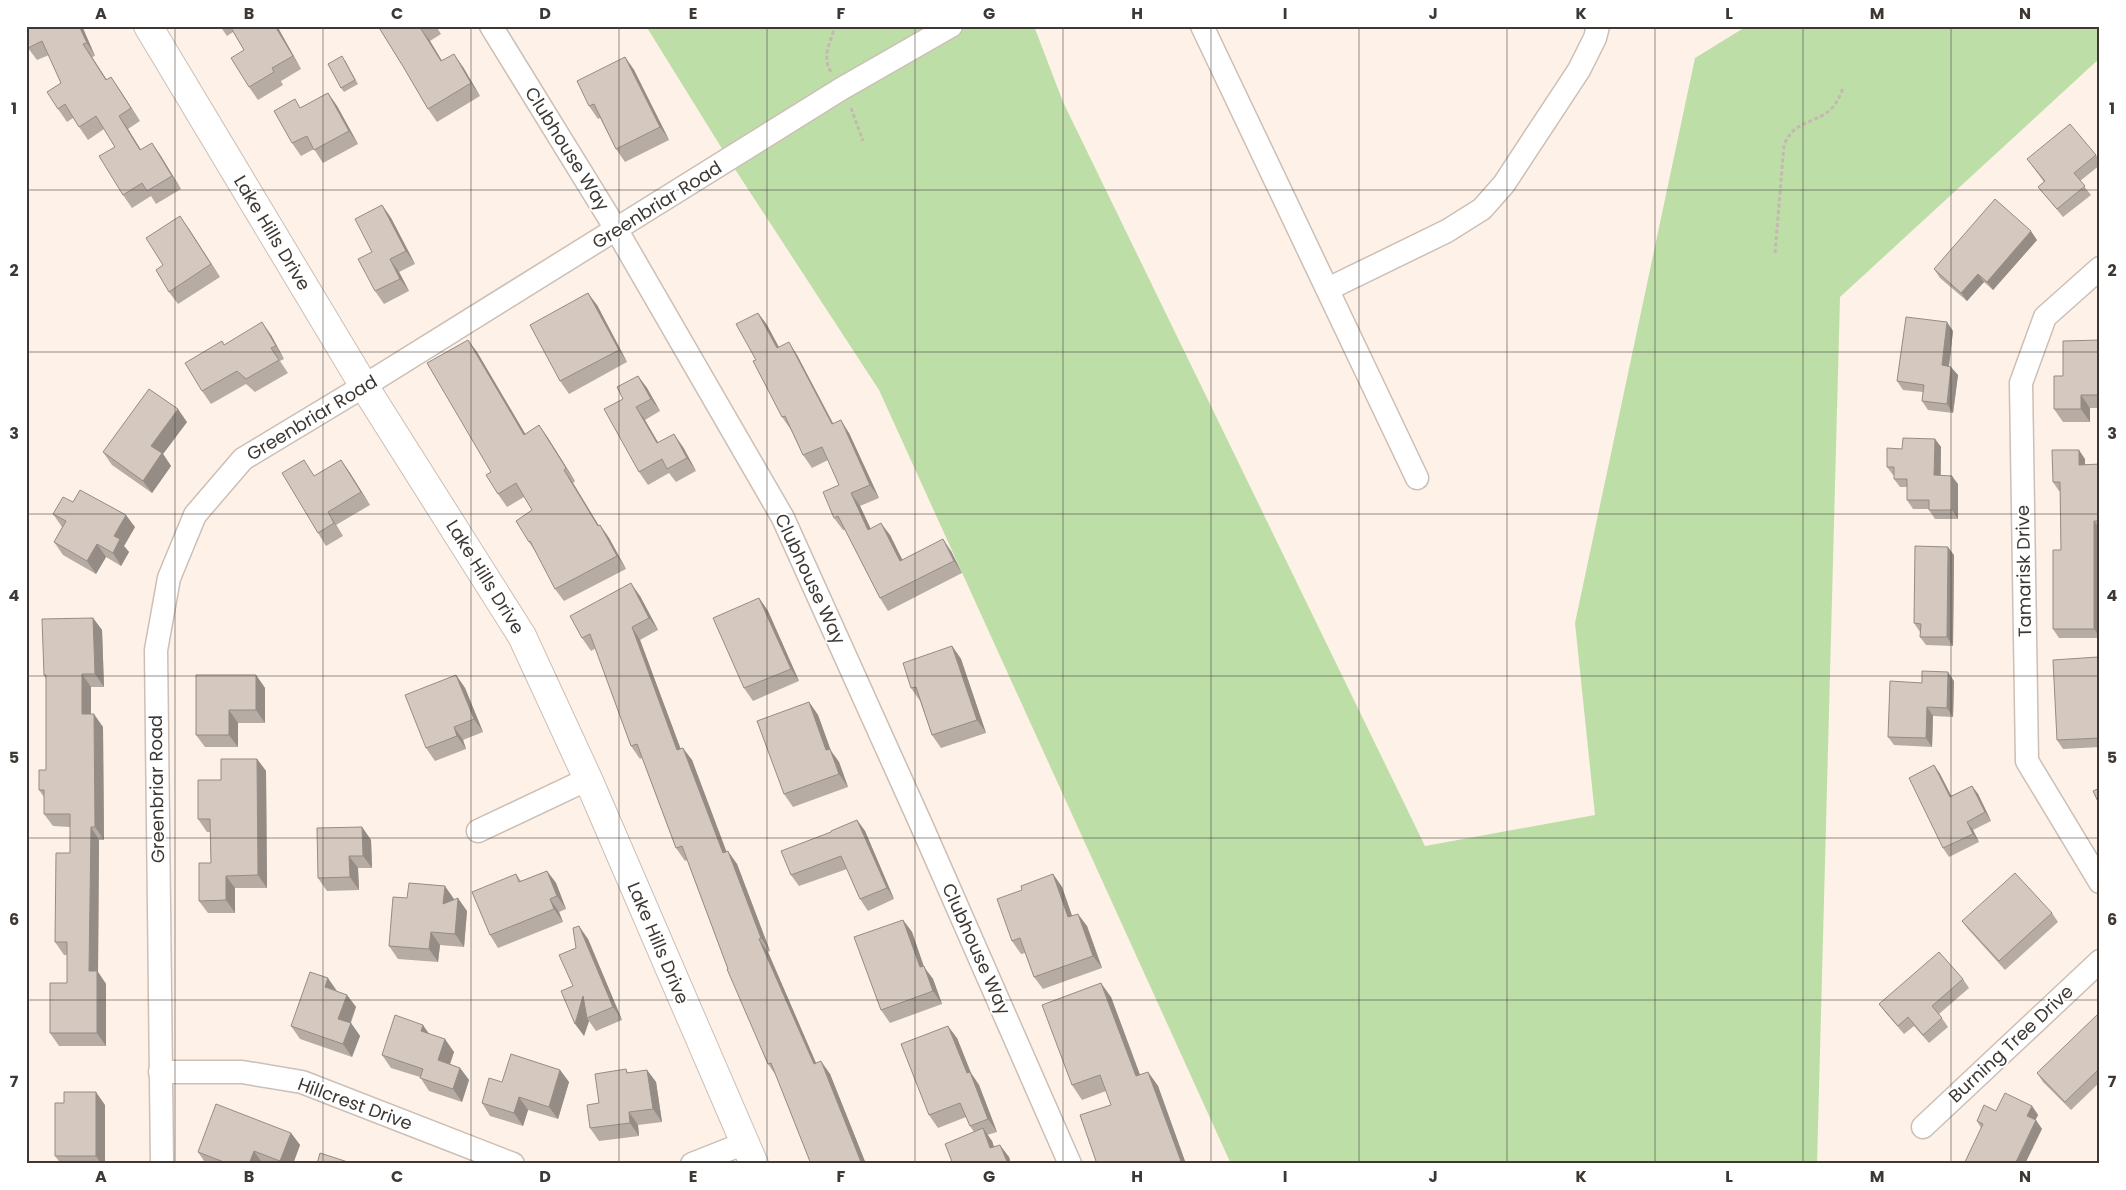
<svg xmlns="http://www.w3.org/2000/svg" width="2126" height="1190" viewBox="0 0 2126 1190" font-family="Poppins,sans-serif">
<rect width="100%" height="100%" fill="#fef1e7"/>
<path fill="#bedea8" d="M646 26H886V28L889 26H1034L1063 102 1425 846 1595 815 1575 623 1695 58 1747 26H2100V58L1840 297 1817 1164H1231L879 390 729 160Z"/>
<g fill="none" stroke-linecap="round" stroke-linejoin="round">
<g stroke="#ccbfb5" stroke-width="25">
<g id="street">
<path d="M491 26 616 229 783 518 920 822 1070 1164"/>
<path d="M1202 26 1417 478"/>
<path d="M2100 268 2045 317 2021 383 2027 761 2100 882"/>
<path d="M1328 289 1447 231 1482 209 1504 184 1579 70 1595 38 1598 26"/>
<path d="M478 831 588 779"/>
<path d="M160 1072H242L302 1082 513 1164"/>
<path d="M1923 1127 2100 961"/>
<path d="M162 1164 156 650 169 578 195 515 243 459 364 386 841 89 951 26"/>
<path d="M692 1164 745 1143"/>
</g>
</g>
<g stroke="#ccbfb5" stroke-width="30">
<path id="secondary" d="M148 26 364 386 522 636 588 779 754 1164"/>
</g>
<g stroke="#c4b9b1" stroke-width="3" stroke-dasharray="4 2.5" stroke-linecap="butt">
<path d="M831 72C821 56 831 42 835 26"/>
<path d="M851 108 863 141"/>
<path d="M1775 253 1784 145C1795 119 1814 125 1831 109 1837 103 1840 96 1843 88"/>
</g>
<use href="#street" stroke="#fff" stroke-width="22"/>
<use href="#secondary" stroke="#fff" stroke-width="28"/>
</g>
<g fill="#b7aca4">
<path d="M26 26H82L95 56 92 57 107 80 111 77 140 121 128 129 141 150 152 143 181 189 156 204 151 196 132 208 123 195 115 147 104 129 88 140 73 118 67 122 58 109 61 83 49 55 37 60 28 48Z"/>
<path d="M220 26H277L301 69 281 81 283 85 258 100 249 87 244 50 233 32 227 36Z"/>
<path d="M378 26H436L441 34 430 41 442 61 463 67 480 96 437 122 428 109 404 68Z"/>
<path d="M625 57 634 70 669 140 625 162 616 149 600 118 598 119 589 106Z"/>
<path d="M345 60 358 84 344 92 341 88Z"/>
<path d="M328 93 337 106 358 144 323 163 314 149 301 156 292 143 301 108Z"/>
<path d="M2096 155 2100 161V165L2080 181 2091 195 2063 217 2038 187 2044 182 2027 159Z"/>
<path d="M382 205 391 218 415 264 399 272 409 291 384 304 375 291 372 252Z"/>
<path d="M189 229 220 277 178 304 169 292Z"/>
<path d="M2037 240 1993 290 1984 282 1967 301 1940 278 1934 269Z"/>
<path d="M597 305 627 362 569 394 560 381Z"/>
<path d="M758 313 767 325 779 347 797 355 833 423 849 433 879 498 860 506 870 528 890 535 902 560 951 551 962 573 888 611 880 598 845 530H843L834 518 839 485 828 460 812 468 803 455 791 430 782 417 756 360Z"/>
<path d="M1953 331 1949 366 1958 375 1953 413 1928 410 1922 401 1923 392 1903 390 1897 381Z"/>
<path d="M271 335 284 359 280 361 288 373 255 392 246 384 211 404 202 391 224 345Z"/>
<path d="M468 340 477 352 525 434 539 425 548 438 575 481 573 483 599 526 600 525 609 538 626 569 564 601 555 589 537 554 529 542 532 510 524 497 507 507 498 494 491 472Z"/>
<path d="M2100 340V408H2090V422H2063L2054 409 2063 376Z"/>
<path d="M638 376 647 388 660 411 645 420 658 443 683 447 696 471 676 482 669 473 648 485 639 472 623 399Z"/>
<path d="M187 422 163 454 171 466 152 493 112 465 103 452Z"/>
<path d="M1935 439 1941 447V476L1958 484V519H1935L1929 510V509H1913L1907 500V487H1900L1894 479V475H1893L1887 467 1902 449Z"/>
<path d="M2085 459V465L2100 464V638H2059L2053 629 2061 550 2060 491H2059L2053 482Z"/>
<path d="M341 460 350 473 370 505 336 525 343 536 326 546 318 533 315 476Z"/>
<path d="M53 514 135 527 124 546 129 552 121 566 106 557 96 574 63 555 54 542 62 527Z"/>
<path d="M1954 555 1953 646 1926 645 1920 637V632L1914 623Z"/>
<path d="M640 596 658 630 640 640 680 748 692 760 726 852 737 864 770 951 768 952 816 1063 830 1074 866 1164H811L777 1077 768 1064 728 969 687 860 685 861 676 848 642 758 640 759 631 746 596 648 591 651 582 638Z"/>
<path d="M759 598 768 611 799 681 753 701 744 688Z"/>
<path d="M93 618 102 630 104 687H91V714L103 727 104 840H99L98 972 106 984V1046H59L50 1033 67 983V955H64L55 942 70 853V827L53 826 44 814V797L39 790 46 770V679L44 675Z"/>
<path d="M952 646 961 659 986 733 941 748 932 735 920 701 911 688Z"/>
<path d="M2100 660V747L2063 749 2057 740Z"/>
<path d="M256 675 265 688V723H238V747H205L196 735Z"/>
<path d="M456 675 465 688 483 732 463 740 466 749 435 761 426 748Z"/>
<path d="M1954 681 1953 717 1933 716 1932 747 1894 745 1888 737 1922 683Z"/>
<path d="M809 702 818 715 831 751 839 762 848 787 793 807 784 794Z"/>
<path d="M257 759 266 771 267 888H235V913H208L199 901 211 863 210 832H207L198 819 221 780Z"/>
<path d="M1934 765 1940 774 1951 796 1972 786 1978 794 1991 821 1973 830 1979 842 1949 857 1943 848Z"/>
<path d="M857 820 865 831 894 899 868 911 860 899 847 869 799 886 791 875 831 832Z"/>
<path d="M362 827 371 840 372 868H358L359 890 327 891 318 878Z"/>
<path d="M547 871 556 883 566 909 559 912 563 922 498 948 490 935 516 874 521 881Z"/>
<path d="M1053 874 1062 887 1072 916 1087 926 1102 968 1043 989 1034 977 1025 953 1021 954 1012 941 1022 890Z"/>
<path d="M407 898 454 899 453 900 467 911 464 947 440 945 438 962 398 959 389 946Z"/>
<path d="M2052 913 2058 922 2005 970 1968 929 1962 921Z"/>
<path d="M903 920 912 932 924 967 933 979 942 1004 890 1023 881 1010Z"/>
<path d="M588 939 622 1020 596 1031 589 1021 584 1036 573 986 576 948Z"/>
<path d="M1963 979 1969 988 1939 1014 1948 1027 1929 1043 1914 1026 1904 1034 1885 1012 1879 1004Z"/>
<path d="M337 991 347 995 356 1007 351 1023 360 1036 352 1057 300 1039 291 1026Z"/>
<path d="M1111 997 1140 1075 1148 1072 1158 1086 1186 1164H1097L1111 1105 1106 1091 1082 1100 1072 1085Z"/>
<path d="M2100 1015V1082L2071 1110 2043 1082 2037 1073Z"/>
<path d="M429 1034 454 1052 450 1064 460 1068 469 1080 462 1102 429 1091 420 1077 391 1068 382 1055Z"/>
<path d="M957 1038 971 1073 979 1085 997 1132 987 1135 992 1141 994 1147 1009 1157 1011 1164 974 1132 970 1126 966 1117 938 1128 929 1115Z"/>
<path d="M626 1069 628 1073 647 1070 656 1082 662 1122 638 1125 639 1136 599 1141 590 1128 599 1103Z"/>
<path d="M560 1070 569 1082 558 1119 528 1110 523 1126 490 1116 482 1103 502 1082Z"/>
<path d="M64 1103 105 1105V1164H61L55 1156Z"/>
<path d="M2032 1106 2038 1115 2035 1120 2042 1129 1981 1128 1977 1121 1996 1111Z"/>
<path d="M291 1133 300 1145 293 1164H206L198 1152Z"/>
</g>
<g fill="#958c86">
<path d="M79 26H82L95 56 87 43Z"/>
<path d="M275 26H277L301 69 293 56Z"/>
<path d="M421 29 430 41 450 74 441 61Z"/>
<path d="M83 44 92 57 115 93 106 80Z"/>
<path d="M454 54 463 67 480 96 471 83Z"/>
<path d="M625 57 634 70 669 140 660 127Z"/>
<path d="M111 77 120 90 140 121 131 108Z"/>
<path d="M328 93 337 106 358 144 349 131Z"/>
<path d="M119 116 128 129 149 163 140 150Z"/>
<path d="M152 143 161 156 181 189 172 176Z"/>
<path d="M382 205 391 218 415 264 406 251Z"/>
<path d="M180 216 189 229 220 277 211 264Z"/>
<path d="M2031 231 2037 240 1993 290 1987 282Z"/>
<path d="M390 259 399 272 409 291 400 279Z"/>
<path d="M1978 274 1984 282 1967 301 1961 293Z"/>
<path d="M588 293 597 305 627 362 619 350Z"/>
<path d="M758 313 767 325 786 361 777 348Z"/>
<path d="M262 322 271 335 284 359 276 346Z"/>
<path d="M1947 322 1953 331 1948 374 1942 365Z"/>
<path d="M468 340 477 352 533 447 524 435Z"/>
<path d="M789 342 797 355 840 437 832 424Z"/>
<path d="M1951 367 1958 375 1953 413 1947 404Z"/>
<path d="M638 376 647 388 660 411 651 399Z"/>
<path d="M2081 395 2090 408V422L2081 409Z"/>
<path d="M636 407 645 420 666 456 657 443Z"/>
<path d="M178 409 187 422 163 454 171 466 152 493 143 481 151 446Z"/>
<path d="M841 420 849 433 879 498 870 485Z"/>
<path d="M539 425 548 438 575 481 566 468Z"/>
<path d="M674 434 683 447 696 471 687 458Z"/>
<path d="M1935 439 1941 447 1940 484 1934 475Z"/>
<path d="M2079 450 2085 459V473L2079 465Z"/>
<path d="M341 460 350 473 370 505 361 492Z"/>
<path d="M564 470 573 483 607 539 598 526Z"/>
<path d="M1952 476 1958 484V519L1952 510Z"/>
<path d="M851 493 860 506 877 542 868 530Z"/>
<path d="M328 512 336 525 343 536 334 523Z"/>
<path d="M126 515 135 527 124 546 129 552 121 566 113 553 114 536Z"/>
<path d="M2094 521 2100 529V637L2094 629Z"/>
<path d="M881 523 890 535 909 573 900 561Z"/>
<path d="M600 525 609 538 626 569 617 556Z"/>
<path d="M943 539 951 551 962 573 954 561Z"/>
<path d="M97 544 106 557 96 574 87 561Z"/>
<path d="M1948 547 1954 555 1953 646 1947 637Z"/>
<path d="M631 583 640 596 658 630 649 618Z"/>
<path d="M759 598 768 611 799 681 791 669Z"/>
<path d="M93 618 102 630 104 687 95 674Z"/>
<path d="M632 627 640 640 686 763 677 750Z"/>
<path d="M952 646 961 659 986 733 977 720Z"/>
<path d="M2098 657 2100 660V690Z"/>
<path d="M1948 672 1954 681 1953 717 1947 708Z"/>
<path d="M82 674 91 687V727L82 714Z"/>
<path d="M256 675 265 688V723L256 710Z"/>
<path d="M456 675 465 688 483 732 474 719Z"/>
<path d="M809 702 818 715 831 751 839 762 848 787 839 774 826 750Z"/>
<path d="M1927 707 1933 716 1932 747 1926 738Z"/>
<path d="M229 710 238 723V747L229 735Z"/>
<path d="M94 714 103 727 104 840 95 827Z"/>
<path d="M454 727 463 740 466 749 457 736Z"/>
<path d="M683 748 692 760 732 866 723 853Z"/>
<path d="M257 759 266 771 267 888 258 875Z"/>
<path d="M1934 765 1940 774 1956 805 1950 797Z"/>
<path d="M1972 786 1978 794 1991 821 1985 812Z"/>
<path d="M857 820 865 831 894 899 887 888Z"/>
<path d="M1967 822 1973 830 1979 842 1973 834Z"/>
<path d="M91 827 99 840 98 972 106 984V1046L97 1033 89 971Z"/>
<path d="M362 827 371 840 372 868 363 856Z"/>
<path d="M728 851 737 864 770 951 761 938Z"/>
<path d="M349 856 358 868 359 890 350 877Z"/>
<path d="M547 871 556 883 566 909 557 896Z"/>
<path d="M1053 874 1062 887 1077 930 1068 917Z"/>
<path d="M226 876 235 888V913L226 900Z"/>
<path d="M445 886 454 899 452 917 443 904Z"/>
<path d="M458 898 467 911 464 947 455 934Z"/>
<path d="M550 899 559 912 563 922 554 909Z"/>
<path d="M1078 914 1087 926 1102 968 1093 956Z"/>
<path d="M903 920 912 932 924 967 933 979 942 1004 933 991 920 967Z"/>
<path d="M579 926 588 939 622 1020 613 1007Z"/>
<path d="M431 932 440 945 438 962 429 949Z"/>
<path d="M759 939 768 952 822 1077 814 1064Z"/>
<path d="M328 978 337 991 325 987Z"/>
<path d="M1101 983 1111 997 1146 1091 1136 1076Z"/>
<path d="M347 995 356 1007 347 1031 338 1019Z"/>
<path d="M583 996 587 1018 589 1021 584 1036 575 1024Z"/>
<path d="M351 1023 360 1036 352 1057 343 1044Z"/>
<path d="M423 1025 432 1038 421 1031Z"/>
<path d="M948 1026 957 1038 971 1073 979 1085 997 1132 988 1119 967 1073Z"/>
<path d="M445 1039 454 1052 447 1073 438 1060Z"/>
<path d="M821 1061 830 1074 866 1164H862L861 1162Z"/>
<path d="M460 1068 469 1080 462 1102 453 1089Z"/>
<path d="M560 1070 569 1082 558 1119 549 1107Z"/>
<path d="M647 1070 656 1082 662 1122 653 1109Z"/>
<path d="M1148 1072 1158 1086 1186 1164H1182Z"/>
<path d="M96 1092 105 1105V1164H101L96 1156Z"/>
<path d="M519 1097 528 1110 523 1126 514 1113Z"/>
<path d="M2032 1106 2038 1115 2033 1125 2027 1116Z"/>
<path d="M629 1112 638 1125 639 1136 630 1123Z"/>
<path d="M2036 1120 2042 1129 2025 1164H2015Z"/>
<path d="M983 1128 992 1141 999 1161 990 1148Z"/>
<path d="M291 1133 300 1145 293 1164H282L280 1161Z"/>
<path d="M1000 1145 1009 1157 1011 1164H1008Z"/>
<path d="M254 1151 263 1164H249Z"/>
</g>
<g fill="#d5c8bf" stroke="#958c86">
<path d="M26 26H79L87 43 83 44 106 80 111 77 131 108 119 116 140 150 152 143 172 176 147 191 142 183 123 195 99 156 115 147 96 116 79 127 65 104 58 109 47 92 61 83 42 41 28 48 26 44Z"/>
<path d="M230 26H275L293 56 272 68 274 72 249 87 231 58 244 50Z"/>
<path d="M378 26H425L421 29 441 61 454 54 471 83 428 109 404 68Z"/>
<path d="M342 56 355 80 341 88 328 64Z"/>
<path d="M625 57 660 127 616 149 594 104 589 106 577 81Z"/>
<path d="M328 93 349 131 314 150 307 136 292 143 274 111 295 99 300 108Z"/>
<path d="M2070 124 2096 155 2074 173 2085 186 2057 209 2038 187 2045 181 2027 159Z"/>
<path d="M1995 199 2031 231 1987 282 1978 274 1961 293 1934 269Z"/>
<path d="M382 205 406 251 390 259 400 279 375 291 358 259 372 252 355 219Z"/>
<path d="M180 216 211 264 169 292 156 270 163 265 146 238Z"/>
<path d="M588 293 619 350 560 381 530 325Z"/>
<path d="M758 313 777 348 789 342 832 424 841 420 870 485 851 493 868 530 881 523 900 561 943 539 954 561 880 598 838 516 834 518 823 492 839 485 822 447 803 455 785 416 782 417 753 361 756 360 736 324Z"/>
<path d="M1906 317 1947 322 1942 365 1951 367 1947 404 1922 401 1924 385 1897 381Z"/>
<path d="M262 322 276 346 271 348 279 360 246 379 237 371 202 391 185 363 222 341 224 345Z"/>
<path d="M468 340 524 435 539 425 566 468 564 470 598 526 600 525 617 556 555 589 530 541 529 542 516 521 532 510 516 483 498 494 486 475 491 472 427 363Z"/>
<path d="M2100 340V395H2081V409H2054V376H2063V341Z"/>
<path d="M638 376 651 399 636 407 657 443 674 434 687 458 667 469 662 459 639 472 604 409 623 399 617 387Z"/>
<path d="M149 389 178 409 151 446 162 453 143 481 103 452Z"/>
<path d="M1903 438 1935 439 1934 475 1952 476V510H1929V500H1907V479H1894V467H1887V448L1902 449Z"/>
<path d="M2052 450H2079V465L2100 464V521H2094V629H2053V550H2061L2060 482H2053Z"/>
<path d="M304 460 314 476 341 460 361 492 328 512 334 523 318 533 282 473Z"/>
<path d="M80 490 126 515 114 536 120 539 113 553 97 544 87 561 54 542 66 521 53 514 63 497 73 502Z"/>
<path d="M1915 546 1948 547 1947 637H1920L1921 624 1914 623Z"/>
<path d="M631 583 649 618 632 627 677 750 683 748 723 853 728 851 761 938 759 939 814 1064 821 1061 861 1162 858 1164H811L771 1063 768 1064 727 969H728L682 846 676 848 637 744 631 746 590 634 582 638 570 616Z"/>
<path d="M759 598 791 669 744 688 713 618Z"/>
<path d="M93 618 95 674H82V714H94L95 827H91L89 971H97V1033H50V983H67V942H55L56 853H70V814H44V790H39V770H46V675H44L42 619Z"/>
<path d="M952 646 977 720 932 735 916 687 911 688 903 663Z"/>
<path d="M2098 657 2100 690V738L2057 740 2053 660Z"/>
<path d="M1922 671 1948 672 1947 708 1927 707 1926 738 1888 737 1890 681 1922 683Z"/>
<path d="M196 675H256V710H229V735H196Z"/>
<path d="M456 675 474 719 454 727 457 736 426 748 405 695Z"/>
<path d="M809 702 826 750 830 749 839 774 784 794 757 721Z"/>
<path d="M221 759H257L258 875 226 876V900L199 901V863H211L210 819H198V780H221Z"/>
<path d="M1934 765 1950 797 1972 786 1985 812 1967 822 1973 834 1943 848 1909 778Z"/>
<path d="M2100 788V806L2093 791Z"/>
<path d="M857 820 887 888 860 899 841 856 791 875 781 851 831 832V831Z"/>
<path d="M362 827 363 856H349L350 877 318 878 317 828Z"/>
<path d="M547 871 557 896 550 899 554 909 490 935 472 892 516 874 519 882Z"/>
<path d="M2015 873 2052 913 1999 961 1962 921Z"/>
<path d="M1053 874 1068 917 1078 914 1093 956 1034 977 1020 938 1012 941 997 899 1022 890 1021 886Z"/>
<path d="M409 883 445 886 443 904 458 898 455 934 431 932 429 949 389 946 393 897 407 898Z"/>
<path d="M903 920 920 967 924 966 933 991 881 1010 854 937Z"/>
<path d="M579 926 613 1007 587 1018 583 996 575 1024 561 991 573 986 559 955 576 948 573 928Z"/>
<path d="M1939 952 1963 979 1932 1006 1942 1018 1923 1035 1908 1017 1898 1026 1879 1004Z"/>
<path d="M310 972 328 978 325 987 347 995 338 1019 351 1023 343 1044 291 1026Z"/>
<path d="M1101 983 1136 1076 1148 1072 1182 1164H1097L1080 1115 1111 1105 1100 1075 1072 1085 1042 1005Z"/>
<path d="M2098 1014 2100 1015V1068L2065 1102 2037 1073Z"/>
<path d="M395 1015 423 1025 421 1031 445 1039 438 1060 460 1068 453 1089 420 1078 423 1069 382 1055Z"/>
<path d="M948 1026 967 1073 970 1072 988 1119 970 1126 960 1103 929 1115 901 1044Z"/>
<path d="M511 1054 560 1070 549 1107 519 1097 514 1113 482 1103 489 1078 502 1082Z"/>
<path d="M626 1069 627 1073 647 1070 653 1109 629 1112 630 1123 590 1128 587 1105 599 1103 595 1074Z"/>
<path d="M64 1092H96V1156H55V1103H64Z"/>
<path d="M2005 1093 2032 1106 2027 1116 2036 1120 2015 1164H1964L1983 1124 1977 1121 1984 1105 1996 1111Z"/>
<path d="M216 1104 291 1133 280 1161 254 1151 249 1164H229L198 1152Z"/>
<path d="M983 1128 990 1148 1000 1145 1008 1164H953L945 1144Z"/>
<path d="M320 1153 354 1164H317Z"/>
</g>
<path fill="none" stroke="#3d3834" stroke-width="1" stroke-opacity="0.55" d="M175 26V1164M323 26V1164M471 26V1164M619 26V1164M767 26V1164M915 26V1164M1063 26V1164M1211 26V1164M1359 26V1164M1507 26V1164M1655 26V1164M1803 26V1164M1951 26V1164M26 190H2100M26 352H2100M26 514H2100M26 676H2100M26 838H2100M26 1000H2100"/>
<g text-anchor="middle" stroke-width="4" stroke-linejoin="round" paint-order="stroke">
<g font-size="18" fill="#3d3834" stroke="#fff">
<text transform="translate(567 149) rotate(58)" y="6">Clubhouse Way</text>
<text transform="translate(657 205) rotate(-32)" y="6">Greenbriar Road</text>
<text transform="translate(272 233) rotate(59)" y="6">Lake Hills Drive</text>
<text transform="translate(312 418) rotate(-31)" y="6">Greenbriar Road</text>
<text transform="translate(2024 571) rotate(-91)" y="6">Tamarisk Drive</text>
<text transform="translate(485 577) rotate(58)" y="6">Lake Hills Drive</text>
<text transform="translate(810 579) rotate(65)" y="6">Clubhouse Way</text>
<text transform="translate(157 789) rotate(-91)" y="6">Greenbriar Road</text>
<text transform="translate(658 943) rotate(67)" y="6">Lake Hills Drive</text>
<text transform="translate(976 949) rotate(66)" y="6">Clubhouse Way</text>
<text transform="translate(2011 1044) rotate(-43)" y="6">Burning Tree Drive</text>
<text transform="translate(355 1104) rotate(20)" y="6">Hillcrest Drive</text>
</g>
</g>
<rect width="2126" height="1190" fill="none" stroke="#ffffff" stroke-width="55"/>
<rect x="28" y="28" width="2070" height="1134" fill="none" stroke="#3d3834" stroke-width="2"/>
<g font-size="16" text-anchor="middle" font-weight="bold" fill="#3d3834">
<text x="101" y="19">A</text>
<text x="249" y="19">B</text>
<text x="397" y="19">C</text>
<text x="545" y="19">D</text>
<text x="693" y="19">E</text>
<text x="841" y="19">F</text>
<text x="989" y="19">G</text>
<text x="1137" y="19">H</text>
<text x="1285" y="19">I</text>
<text x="1433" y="19">J</text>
<text x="1581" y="19">K</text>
<text x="1729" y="19">L</text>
<text x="1877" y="19">M</text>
<text x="2025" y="19">N</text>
<text x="14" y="114">1</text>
<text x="2112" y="114">1</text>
<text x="14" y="276">2</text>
<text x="2112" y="276">2</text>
<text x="14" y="439">3</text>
<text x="2112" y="439">3</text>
<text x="14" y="601">4</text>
<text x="2112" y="601">4</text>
<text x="14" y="763">5</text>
<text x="2112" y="763">5</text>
<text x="14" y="925">6</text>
<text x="2112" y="925">6</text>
<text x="14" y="1087">7</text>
<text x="2112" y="1087">7</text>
<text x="101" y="1182">A</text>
<text x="249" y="1182">B</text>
<text x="397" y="1182">C</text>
<text x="545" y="1182">D</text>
<text x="693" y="1182">E</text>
<text x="841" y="1182">F</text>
<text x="989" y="1182">G</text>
<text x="1137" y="1182">H</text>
<text x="1285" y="1182">I</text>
<text x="1433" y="1182">J</text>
<text x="1581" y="1182">K</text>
<text x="1729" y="1182">L</text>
<text x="1877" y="1182">M</text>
<text x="2025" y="1182">N</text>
</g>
</svg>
